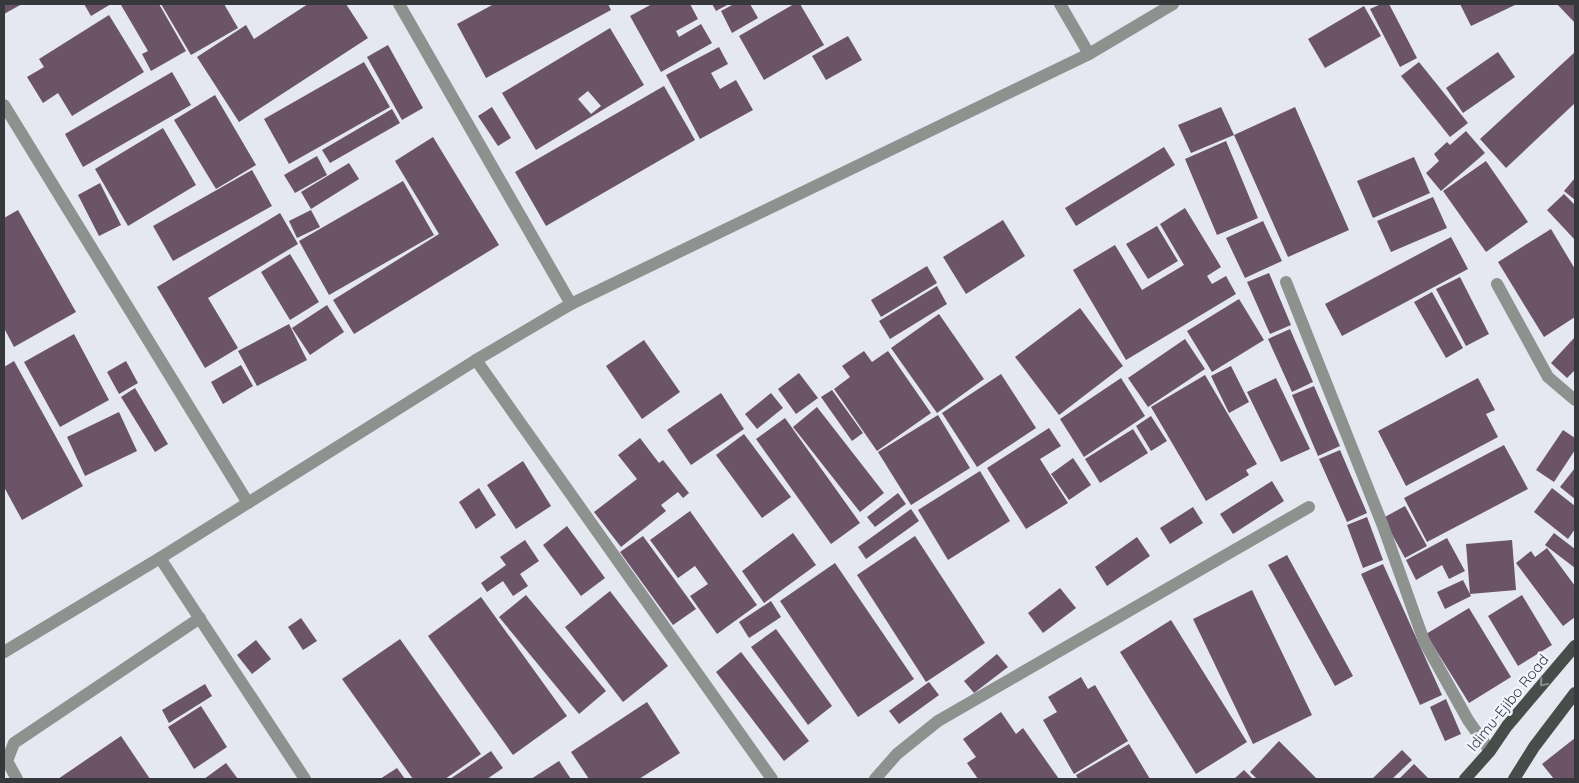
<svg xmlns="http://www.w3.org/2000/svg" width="1579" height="783" viewBox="0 0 1579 783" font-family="Quicksand,sans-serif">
<rect width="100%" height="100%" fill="#e5e7f1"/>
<g fill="#6c5468" fill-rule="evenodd">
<path d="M4 4H22L4 14Z"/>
<path d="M84 4H111L91 16Z"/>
<path d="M122 4H159L186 51 151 71 142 54 148 51 121 5Z"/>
<path d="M161 4H224L238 28 191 55Z"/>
<path d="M308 4H346L368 38 239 122 197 57 246 25 254 39Z"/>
<path d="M494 4H608L611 10 486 78 457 24Z"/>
<path d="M652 4H690L698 19 676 31 679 37 701 24 712 43 661 72 630 16Z"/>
<path d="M712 4H729L716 11Z"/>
<path d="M734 4H750L758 18 732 33 721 11Z"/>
<path d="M794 4H800L824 45 764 80 739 36Z"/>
<path d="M1381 4H1389L1417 58 1400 67 1370 9Z"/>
<path d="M1460 4H1517L1471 26Z"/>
<path d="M1557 4H1575V23Z"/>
<path d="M1364 6 1381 36 1325 68 1308 39Z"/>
<path d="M109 15 144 72 72 116 58 93 43 103 27 77 44 67 39 59Z"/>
<path d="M610 28 644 85 536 150 502 93ZM588 91 601 106 591 114 578 99Z"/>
<path d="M848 36 862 60 826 80 812 56Z"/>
<path d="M388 45 423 108 402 120 367 57Z"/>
<path d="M719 47 728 64 711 73 720 89 736 80 753 110 700 139 666 75Z"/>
<path d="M1498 52 1515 77 1463 113 1446 88Z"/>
<path d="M1575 52V103L1506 168 1480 139Z"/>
<path d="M364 62 390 107 289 164 264 119Z"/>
<path d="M1419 62 1468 123 1450 137 1401 76Z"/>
<path d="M172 72 191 105 83 167 65 134Z"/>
<path d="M664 86 695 140 546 226 515 172Z"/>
<path d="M215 95 256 165 216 189 174 120Z"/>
<path d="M492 107 511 138 498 146 478 116Z"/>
<path d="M1221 107 1234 135 1191 153 1178 125Z"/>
<path d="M1295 107 1349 230 1288 257 1234 135Z"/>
<path d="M392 109 400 123 330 163 322 150Z"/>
<path d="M163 128 196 185 128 226 95 169Z"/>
<path d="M1466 131 1485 153 1441 191 1426 173 1439 161 1434 154 1447 142 1450 145Z"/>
<path d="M433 137 499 245 354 334 333 300 439 234 395 161Z"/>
<path d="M1226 141 1258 218 1217 235 1185 159Z"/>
<path d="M1164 147 1175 165 1076 226 1065 208Z"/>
<path d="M317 156 327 175 295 193 284 175Z"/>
<path d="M1414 157 1430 193 1373 218 1357 181Z"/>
<path d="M1486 161 1528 222 1486 252 1443 191Z"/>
<path d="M349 163 359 179 311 209 301 192Z"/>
<path d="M252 170 272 206 173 261 153 226Z"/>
<path d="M1575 178 1574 187 1575 200 1564 191Z"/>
<path d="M403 181 434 235 329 295 299 241Z"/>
<path d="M100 183 121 225 99 236 78 195Z"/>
<path d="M1564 194 1575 205V240L1547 210Z"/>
<path d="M1433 197 1447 228 1391 252 1377 221Z"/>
<path d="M1185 208 1221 267 1207 276 1212 284 1226 276 1236 294 1126 360 1073 270 1115 245 1142 290 1184 265 1160 224Z"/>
<path d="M18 210 76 312 14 347 4 328V218Z"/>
<path d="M311 210 320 227 297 238 289 221Z"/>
<path d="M280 213 298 244 208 298 238 348 205 368 157 287Z"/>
<path d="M1003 220 1025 256 966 294 943 257Z"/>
<path d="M1263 221 1282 261 1245 278 1226 238Z"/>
<path d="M1157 226 1178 261 1148 279 1126 244Z"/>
<path d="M1551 229 1575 269V317L1544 337 1498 262Z"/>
<path d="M1451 237 1468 269 1342 336 1325 304Z"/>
<path d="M290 254 319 302 290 320 261 272Z"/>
<path d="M927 266 937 283 881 317 871 300Z"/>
<path d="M1269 273 1291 325 1270 334 1247 282Z"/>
<path d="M1460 277 1489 334 1466 346 1436 289Z"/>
<path d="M937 286 947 304 890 339 879 321Z"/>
<path d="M1432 292 1463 348 1446 358 1414 302Z"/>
<path d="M1239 299 1264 340 1212 372 1187 331Z"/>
<path d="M327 305 344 332 310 355 292 328Z"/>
<path d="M1080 308 1123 366 1059 415 1015 357Z"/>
<path d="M939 314 984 379 937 413 891 348Z"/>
<path d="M289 324 307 360 257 386 238 351Z"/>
<path d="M1290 329 1313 382 1292 392 1268 339Z"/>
<path d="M74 334 109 400 60 427 24 362Z"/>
<path d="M1575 337V370L1567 378 1551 363Z"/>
<path d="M1185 339 1205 369 1148 407 1128 378Z"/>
<path d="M644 340 680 392 642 419 606 366Z"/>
<path d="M864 351 872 362 888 351 931 413 877 451 834 389 850 377 842 366Z"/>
<path d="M14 361 83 486 22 520 4 487V367Z"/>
<path d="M126 361 138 383 119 394 107 372Z"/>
<path d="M241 365 253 386 223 404 211 382Z"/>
<path d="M1231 366 1249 402 1229 413 1211 376Z"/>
<path d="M799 373 818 398 796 414 778 389Z"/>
<path d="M1001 374 1036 428 977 467 942 413Z"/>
<path d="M1205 375 1257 464 1246 470 1249 475 1206 501 1151 407Z"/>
<path d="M1121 378 1145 416 1084 457 1060 419Z"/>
<path d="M1276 378 1310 449 1281 462 1247 392Z"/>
<path d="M1478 378 1495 410 1486 414 1498 437 1406 486 1378 431Z"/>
<path d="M1314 386 1340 446 1318 456 1292 395Z"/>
<path d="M135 388 168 444 155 452 121 397Z"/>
<path d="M832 390 863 433 852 441 821 397Z"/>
<path d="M721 393 744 429 691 465 667 430Z"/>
<path d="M771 393 783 408 757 429 745 414Z"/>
<path d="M817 407 884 493 860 512 793 427Z"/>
<path d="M119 412 137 451 85 476 67 437Z"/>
<path d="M938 415 970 468 911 505 878 452Z"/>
<path d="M1151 416 1167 441 1151 451 1136 426Z"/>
<path d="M785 418 860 523 831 544 756 439Z"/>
<path d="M1049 428 1061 446 1040 459 1068 503 1026 529 987 468Z"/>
<path d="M1133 429 1148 453 1100 483 1085 459Z"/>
<path d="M1563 430 1575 438V450L1554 482 1536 470Z"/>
<path d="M744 434 791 497 762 518 716 455Z"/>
<path d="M640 438 659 463 663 460 689 493 683 498 678 492 661 505 666 511 621 547 594 512 637 479 618 455Z"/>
<path d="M1504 445 1528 489 1427 542 1404 498Z"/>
<path d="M1340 450 1367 513 1347 522 1319 459Z"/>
<path d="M1073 458 1091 485 1069 500 1051 474Z"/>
<path d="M523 461 551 506 516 529 487 485Z"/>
<path d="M1575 468V499L1560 487Z"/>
<path d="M980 471 1010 521 948 560 918 510Z"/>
<path d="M1272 481 1284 501 1233 534 1220 514Z"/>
<path d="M479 488 496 515 476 529 459 502Z"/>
<path d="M1552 488 1575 506V529L1568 539 1534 512Z"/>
<path d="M898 493 906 504 875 527 867 517Z"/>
<path d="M1405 506 1427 546 1405 558 1383 518Z"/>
<path d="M1193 507 1203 523 1170 544 1160 528Z"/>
<path d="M911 509 919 521 866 559 858 547Z"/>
<path d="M690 511 757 605 717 634 690 596 708 584 695 566 678 578 650 540Z"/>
<path d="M1367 517 1383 560 1363 568 1347 525Z"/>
<path d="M567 526 605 578 581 596 543 545Z"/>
<path d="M793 533 816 565 764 603 742 571Z"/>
<path d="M1554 533 1575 549V568L1545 545Z"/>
<path d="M643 536 696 609 673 625 620 552Z"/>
<path d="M915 536 985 643 926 682 857 575Z"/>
<path d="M1137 537 1150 556 1107 586 1095 567Z"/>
<path d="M1447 538 1465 571 1449 579 1442 565 1416 580 1406 560Z"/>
<path d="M525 540 539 561 520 574 528 586 513 596 503 581 487 592 481 583 506 565 500 557Z"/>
<path d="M1512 540 1516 590 1470 594 1466 544Z"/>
<path d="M1547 548 1575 586V617L1563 626 1516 563 1531 551 1535 557Z"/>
<path d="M1287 555 1353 676 1335 686 1268 565Z"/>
<path d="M835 563 914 679 858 717 780 601Z"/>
<path d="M1383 564 1442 695 1420 705 1361 574Z"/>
<path d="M1463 580 1471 596 1445 609 1437 592Z"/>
<path d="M1060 588 1076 608 1043 633 1028 613Z"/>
<path d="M1252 590 1312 715 1253 744 1193 619Z"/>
<path d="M610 591 668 666 623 702 565 627Z"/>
<path d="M526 595 606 691 579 714 499 617Z"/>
<path d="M1522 595 1552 645 1518 666 1488 616Z"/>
<path d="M481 597 567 716 513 755 428 636Z"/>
<path d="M771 601 781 617 749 638 739 622Z"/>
<path d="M1469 608 1511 677 1469 703 1426 634Z"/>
<path d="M301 618 317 641 303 650 288 627Z"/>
<path d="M1171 620 1247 742 1196 774 1120 652Z"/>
<path d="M776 629 832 706 808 725 751 647Z"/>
<path d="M400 639 481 754 445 779H413L342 679Z"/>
<path d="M256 640 271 659 252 674 237 655Z"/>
<path d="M741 652 809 741 784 761 716 672Z"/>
<path d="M997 654 1008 667 974 693 964 681Z"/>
<path d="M1081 677 1088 689 1095 685 1128 741 1074 774 1043 720 1057 712 1048 697Z"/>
<path d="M929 682 939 695 899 724 889 711Z"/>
<path d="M205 684 212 696 169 723 162 710Z"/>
<path d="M1446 699 1461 734 1445 741 1430 707Z"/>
<path d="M647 702 680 753 639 779H589L571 752Z"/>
<path d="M201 706 227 747 194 769 168 727Z"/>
<path d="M1001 712 1016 734 1023 728 1059 779H978L967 763 976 757 963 739Z"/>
<path d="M121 736 150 779H58Z"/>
<path d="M1575 738V779H1554L1542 764Z"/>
<path d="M1279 741 1317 779H1257L1250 772Z"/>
<path d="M1129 744 1150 779H1078L1076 775Z"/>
<path d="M1402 750 1412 760 1392 779H1372Z"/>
<path d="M491 751 503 768 487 779H450Z"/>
<path d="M559 761 571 779H531Z"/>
<path d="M226 763 238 779H204Z"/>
<path d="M1414 764 1429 779H1399Z"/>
<path d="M397 768 405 779H380Z"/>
<path d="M1244 770 1253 779H1234Z"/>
</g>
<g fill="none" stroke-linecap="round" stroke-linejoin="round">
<g stroke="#8e928f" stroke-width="12">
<path d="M399 4 571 304"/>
<path d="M1060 4 1089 54"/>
<path d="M4 105 248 503"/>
<path d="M1286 282 1383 526 1424 641 1468 720 1490 751"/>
<path d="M1497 284 1548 377 1575 400"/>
<path d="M476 360 772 779"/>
<path d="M160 558 305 779"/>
<path d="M4 652 160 558 476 360 571 304 1089 54 1173 4"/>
<path d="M17 779 7 761 14 743 200 618"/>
<path d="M875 779 897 754 938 721 1309 507"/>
</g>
<g stroke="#474d48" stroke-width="12">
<path d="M1465 779 1490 751 1507 726 1575 646"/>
<path d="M1514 779 1534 747 1575 693"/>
</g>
</g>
<defs><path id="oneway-chevron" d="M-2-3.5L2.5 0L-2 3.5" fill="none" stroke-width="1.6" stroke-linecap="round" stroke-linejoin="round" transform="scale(1.25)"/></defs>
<use stroke="#8b9091" href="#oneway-chevron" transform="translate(1543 683) rotate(131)"/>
<g text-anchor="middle" stroke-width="5" stroke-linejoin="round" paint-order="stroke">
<g font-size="15" fill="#37383c" stroke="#f2f4fe">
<text transform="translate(1508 703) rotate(-51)" y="5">Idimu-Ejibo Road</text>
</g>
</g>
<rect width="1579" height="783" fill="none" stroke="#37383c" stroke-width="10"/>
</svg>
